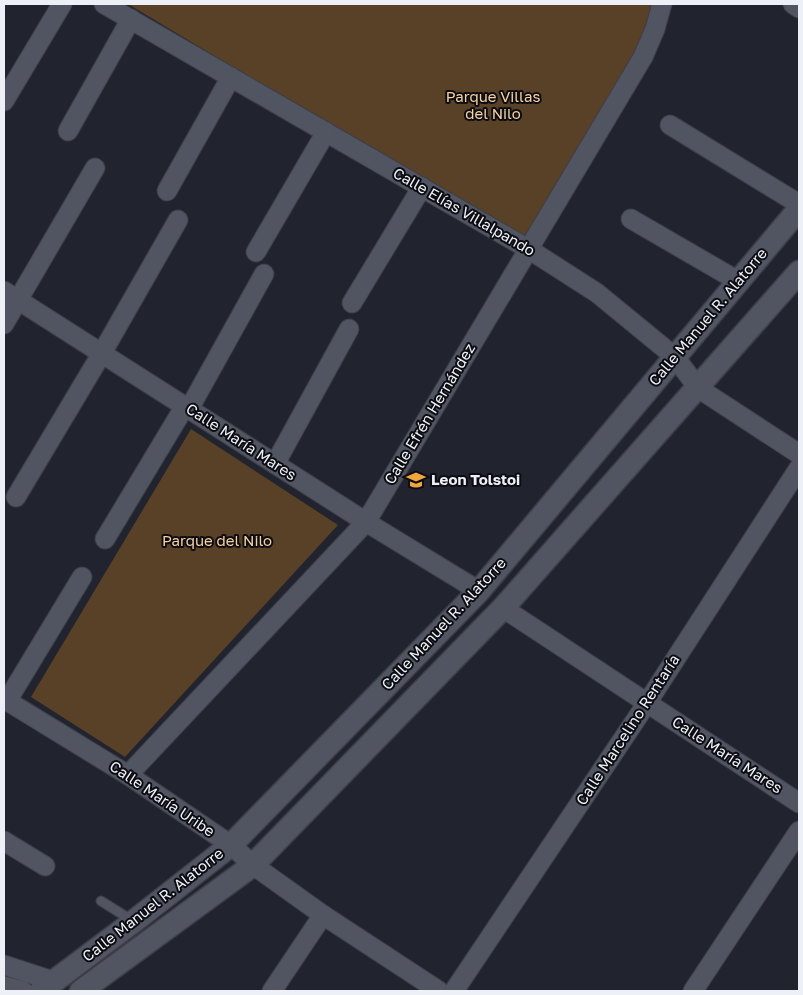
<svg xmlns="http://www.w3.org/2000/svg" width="803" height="995" viewBox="0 0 803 995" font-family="'Golos Text',sans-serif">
<rect width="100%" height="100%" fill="#21232f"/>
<g fill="#584126">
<path d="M128 4H658L649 39 528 245Z"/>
<path d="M191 429 338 525 125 757 31 697Z"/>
</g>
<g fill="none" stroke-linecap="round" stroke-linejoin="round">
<g stroke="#3d3e48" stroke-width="11">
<path id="service" d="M101 901 133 921"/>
</g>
<g stroke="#3d3e48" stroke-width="21">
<g id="minor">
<path d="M104 4 530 250 597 293 675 357 698 388 799 454"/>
<path d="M793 4 799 8"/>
<path d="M4 101 62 4"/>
<path d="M670 125 799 204"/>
<path d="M68 131 131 19"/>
<path d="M167 191 231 77"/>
<path d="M631 219 738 281"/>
<path d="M256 252 326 132"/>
<path d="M4 291 366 522 479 591"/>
<path d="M352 303 422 187"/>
<path d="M4 324 95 168"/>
<path d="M189 409 264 274"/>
<path d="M275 464 349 329"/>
<path d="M16 497 102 353 178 220"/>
<path d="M105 539 185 406"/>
<path d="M503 608 799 803"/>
<path d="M4 699 128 775 231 845 253 865 323 915 439 991"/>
<path d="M7 701 82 577"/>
<path d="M128 775 366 522 643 57 655 29 662 4"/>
<path d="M4 841 45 866"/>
<path d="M4 965 53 981"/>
<path d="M4 986 23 991"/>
<path d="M272 991 323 915"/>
<path d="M454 991 647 703 799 468"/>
<path d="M693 991 799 831"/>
</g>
</g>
<g stroke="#3d3e48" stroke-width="25">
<g id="tertiary">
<path d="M41 991 133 922 231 845 479 591 799 209"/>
<path d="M81 991 253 865 503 608 799 272"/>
</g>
</g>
<use href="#service" stroke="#515461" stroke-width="9"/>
<use href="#minor" stroke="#515461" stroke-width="19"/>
<use href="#tertiary" stroke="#515461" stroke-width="22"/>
</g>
<defs>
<g id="school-bare" transform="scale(1.5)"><path d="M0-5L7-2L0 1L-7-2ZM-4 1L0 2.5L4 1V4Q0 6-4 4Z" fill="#f0a63f" stroke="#0c0d12" stroke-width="2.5" paint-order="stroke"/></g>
</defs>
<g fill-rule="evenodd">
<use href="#school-bare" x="416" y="480"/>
</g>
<g text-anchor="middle" stroke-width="4" stroke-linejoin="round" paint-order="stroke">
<g font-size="15" fill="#f9d1a1" stroke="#0c0d12">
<text x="493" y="102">Parque Villas<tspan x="493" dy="17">del Nilo</tspan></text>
<text x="217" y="546">Parque del Nilo</text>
</g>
<g font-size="15" fill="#eef0f8" stroke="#0c0d12">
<text transform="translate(464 212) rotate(30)" y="5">Calle Elías Villalpando</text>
<text transform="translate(708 317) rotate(-50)" y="5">Calle Manuel R. Alatorre</text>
<text transform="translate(430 414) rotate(-59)" y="5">Calle Efrén Hernández</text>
<text transform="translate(241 442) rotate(33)" y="5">Calle María Mares</text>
<text transform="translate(444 624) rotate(-47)" y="5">Calle Manuel R. Alatorre</text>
<text transform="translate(628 730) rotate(-57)" y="5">Calle Marcelino Rentaría</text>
<text transform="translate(727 755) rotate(33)" y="5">Calle María Mares</text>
<text transform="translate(162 799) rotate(34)" y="5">Calle María Uribe</text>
<text transform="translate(153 905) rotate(-38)" y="5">Calle Manuel R. Alatorre</text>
</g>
<g font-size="15" font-weight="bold" fill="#eef0f8" stroke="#0c0d12" text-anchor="start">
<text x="431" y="485">Leon Tolstoi</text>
</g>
</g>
<rect width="803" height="995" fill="none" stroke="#eef0f8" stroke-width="10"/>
</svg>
